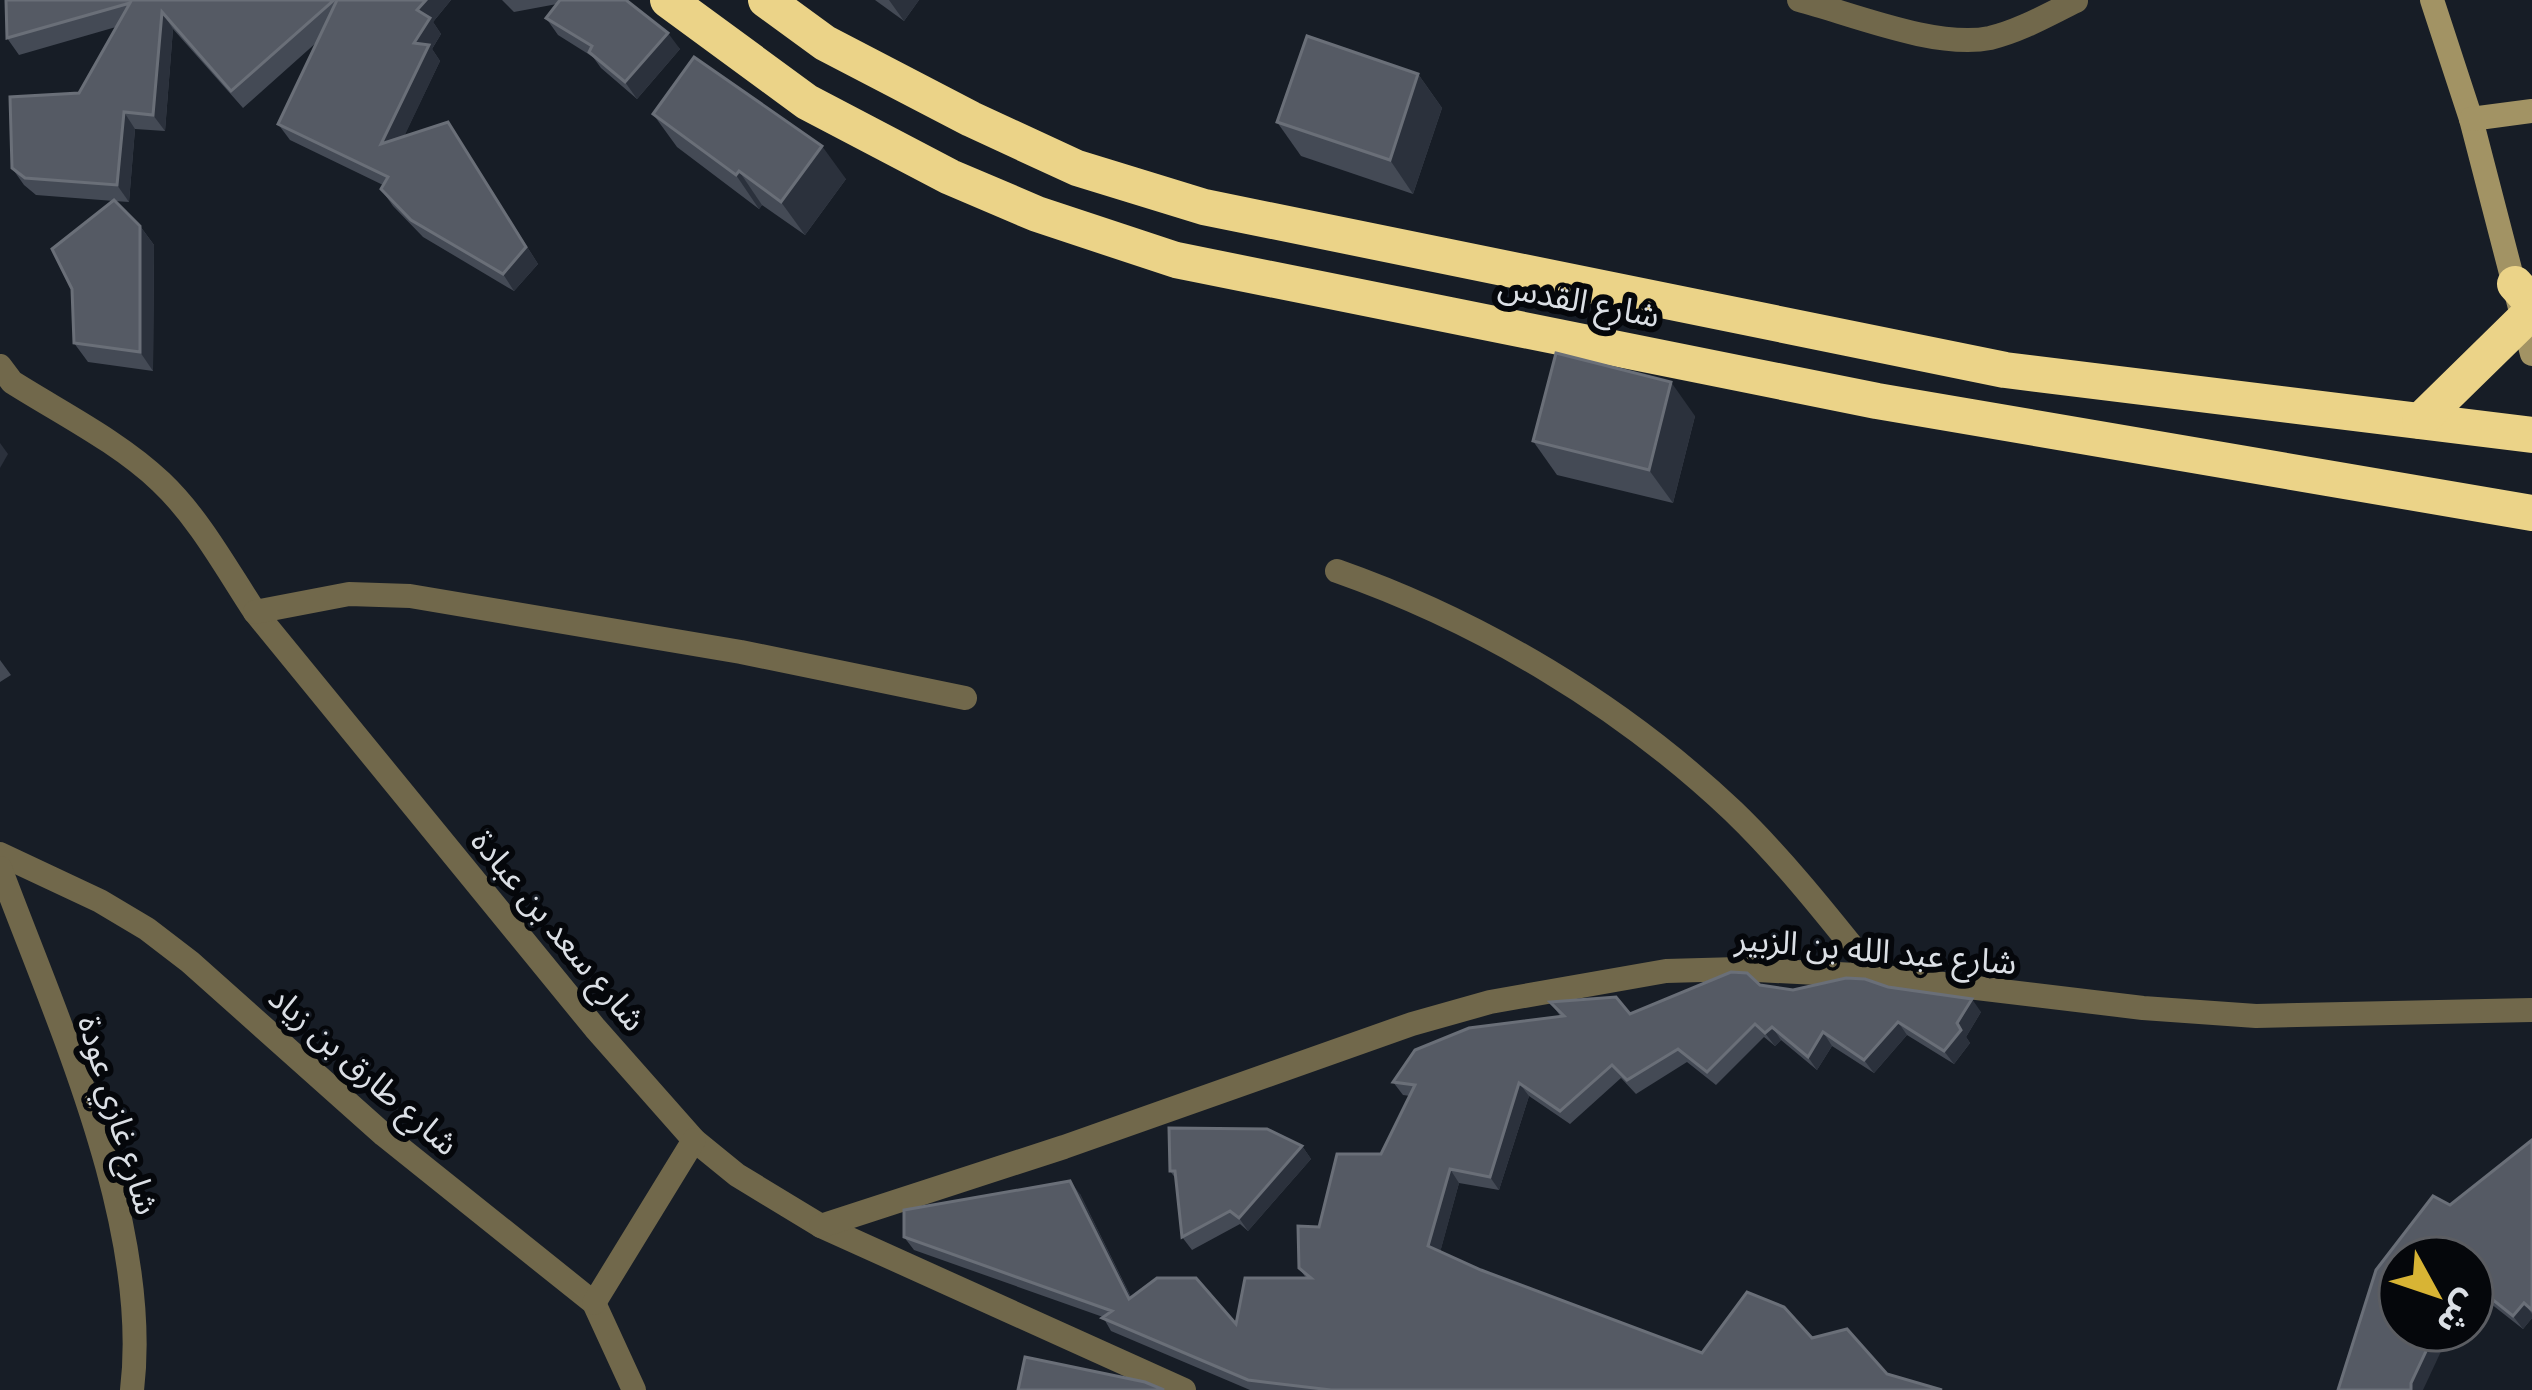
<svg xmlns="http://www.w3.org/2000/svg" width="2532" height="1390" viewBox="0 0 2532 1390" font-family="Mulish,'Noto Sans Arabic',sans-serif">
<rect width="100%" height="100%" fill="#171d26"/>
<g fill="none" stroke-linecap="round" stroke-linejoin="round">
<g stroke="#71684b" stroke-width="24">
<path d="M1799 0C1852 14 1937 49 1990 38 2020 31 2049 14 2076 1"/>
<path d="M0 366 12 382C61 413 119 442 161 482 199 518 226 568 255 612L595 1028 694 1140 737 1175 821 1226 1184 1390"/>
<path d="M1337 571C1482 622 1621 705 1733 811 1785 861 1831 920 1876 976"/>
<path d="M255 612 349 594 410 596 741 652 965 698"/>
<path d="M0 854 100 901 147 929 190 962 384 1135 594 1303 634 1390"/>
<path d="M0 868C57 1021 152 1225 132 1390"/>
<path d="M821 1226 1064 1147 1412 1024 1490 1002 1666 971 1738 969 1876 976 2143 1008 2256 1016 2532 1010"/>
<path d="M594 1303 694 1140"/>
</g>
<g stroke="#a29364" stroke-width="24">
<path d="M2432 0 2471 119 2532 354"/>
<path d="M2471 119 2532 111"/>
</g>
<g stroke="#ebd388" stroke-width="36">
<path d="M668 0 807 102 950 177 1037 214 1176 260 1877 401 2532 513"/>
<path d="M766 0 825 43 971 119 1077 168 1204 207 2005 370 2532 435"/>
<path d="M2515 284 2532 303"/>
<path d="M2420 421 2523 320"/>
</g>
</g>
<g fill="#444a55">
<path d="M6 0H451L433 22 441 34 432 49 440 61 404 136 448 122 538 264 514 291 423 237 393 206 381 189 383 185 290 140 278 124 317 42 243 108 173 29 165 131 135 129 129 202 114 201 140 226 154 245 153 371 88 362 74 343 114 201 36 195 24 185 12 168 79 93 116 27 19 55 7 38Z"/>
<path d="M502 0H626L680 49 637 99 601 68 593 57 558 35 546 18 557 4 514 12Z"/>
<path d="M875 0H919L904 21Z"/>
<path d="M1418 74 1442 108 1413 194 1301 156 1277 122Z"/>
<path d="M653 114 846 179 805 235 762 205 759 209 677 147Z"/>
<path d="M1695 416 1673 503 1557 475 1533 441Z"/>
<path d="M0 660 11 675 0 682Z"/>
<path d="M1760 985 1793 990 1888 987 1981 1012 1966 1037 1970 1043 1954 1064 1907 1035 1874 1073 1832 1046 1817 1070 1781 1040 1775 1046 1764 1037 1716 1085 1687 1062 1636 1094 1621 1078 1570 1124 1529 1096 1499 1190 1459 1183 1440 1252 1481 1270 1702 1353 1812 1338 1887 1374 1942 1390H1250L1111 1331 1103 1317 914 1250 904 1237 1080 1194 1131 1297 1236 1324 1306 1278 1299 1268 1319 1227 1381 1154 1410 1096 1403 1095 1393 1082 1561 1017 1550 1002 1630 1014Z"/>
<path d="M2532 1140V1318L2523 1329 2472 1289V1258L2450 1205Z"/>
<path d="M1302 1146 1311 1159 1248 1231 1240 1224 1192 1250 1182 1237 1176 1179 1170 1171Z"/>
</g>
<g fill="#2b313c">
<path d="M426 0H451L433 22 441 34 432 49 440 61 393 160 381 144 414 43 417 10Z"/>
<path d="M889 0H919L904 21Z"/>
<path d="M162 12 173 29 165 131 153 115Z"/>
<path d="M668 33 680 49 637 99 625 82Z"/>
<path d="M1418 74 1442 108 1413 194 1390 160Z"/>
<path d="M124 112 135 129 129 202 117 185Z"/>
<path d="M448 122 538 264 514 291 503 274Z"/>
<path d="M822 146 846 179 805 235 781 202Z"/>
<path d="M739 171 762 205 759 209 736 175Z"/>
<path d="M140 226 154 245 153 371 140 352Z"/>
<path d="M1671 382 1695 416 1673 503 1649 470Z"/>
<path d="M0 443 8 454 0 468Z"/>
<path d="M1972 999 1981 1012 1966 1037 1970 1043 1954 1064 1944 1051Z"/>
<path d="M1898 1022 1907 1035 1874 1073 1864 1060Z"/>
<path d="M1772 1027 1781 1040 1775 1046 1765 1033Z"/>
<path d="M1823 1032 1832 1046 1817 1070 1808 1057Z"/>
<path d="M1519 1083 1529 1096 1499 1190 1490 1177Z"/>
<path d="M1302 1146 1311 1159 1248 1231 1239 1218Z"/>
<path d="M1450 1169 1459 1183 1438 1260 1428 1246Z"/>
<path d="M1070 1181 1080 1194 1138 1312 1129 1299Z"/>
<path d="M2524 1303 2532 1314V1318L2523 1329 2513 1316Z"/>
<path d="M2436 1330H2451L2423 1390H2411V1383Z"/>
</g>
<g fill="#555a64" stroke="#6a6f78" stroke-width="3">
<path d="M6 0H334L231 91 162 12 153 115 124 112 117 185 25 178 12 168 10 97 79 93 130 3 7 38Z"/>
<path d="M337 0H426L417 10 430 18 414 43 429 45 381 144 448 122 526 247 503 274 411 220 381 189 388 177 278 124Z"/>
<path d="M560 0H626L668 33 625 82 589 52 592 46 546 18Z"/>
<path d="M1307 36 1418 74 1390 160 1277 122Z"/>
<path d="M694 57 822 146 781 202 739 171 736 175 653 114Z"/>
<path d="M114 200 140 226V352L74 343 72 289 52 249Z"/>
<path d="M1556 353 1671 382 1649 470 1533 441Z"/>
<path d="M1731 972 1747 973 1760 985 1793 990 1846 978 1865 979 1888 987 1972 999 1957 1023 1961 1030 1944 1051 1898 1022 1864 1060 1823 1032 1808 1057 1772 1027 1765 1033 1755 1024 1707 1072 1678 1049 1627 1080 1612 1065 1560 1111 1519 1083 1490 1177 1450 1169 1428 1246 1481 1270 1702 1353 1747 1292 1784 1307 1812 1338 1847 1329 1887 1374 1942 1390H1331L1248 1380 1102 1318 1112 1311 904 1237V1210L1070 1181 1129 1299 1157 1278H1196L1236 1324 1245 1278H1311L1299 1268 1298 1226 1319 1227 1337 1154H1381L1415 1085 1393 1082 1415 1050 1469 1028 1564 1016 1550 1002 1616 997 1630 1014Z"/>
<path d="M1169 1128 1267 1129 1302 1146 1239 1218 1230 1211 1182 1237 1175 1171H1170Z"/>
<path d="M2532 1140V1310L2524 1303 2513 1316 2472 1283V1258H2400V1330H2436L2411 1383V1390H2338L2376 1270 2433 1196 2450 1205Z"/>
<path d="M1025 1357 1145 1382 1164 1390H1018Z"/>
</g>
<g text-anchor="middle" stroke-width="12" stroke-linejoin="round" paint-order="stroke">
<g font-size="33" fill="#dbdfe5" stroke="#05070b">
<text transform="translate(1579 300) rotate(11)" y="12">شارع القدس</text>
<text transform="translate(559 930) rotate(50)" y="12">شارع سعد بن عبادة</text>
<text transform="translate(1876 950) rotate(5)" y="12">شارع عبد الله بن الزبير</text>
<text transform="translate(364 1070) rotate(41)" y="12">شارع طارق بن زياد</text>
<text transform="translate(119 1115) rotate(73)" y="12">شارع غازي عودة</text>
</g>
</g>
<g transform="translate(2436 1294) rotate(130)"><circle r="57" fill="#05070b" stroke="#5b5d62" stroke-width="3"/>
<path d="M0-9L21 45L0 30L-21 45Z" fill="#d8b434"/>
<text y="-18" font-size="33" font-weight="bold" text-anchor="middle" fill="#dbdfe5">ش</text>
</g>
</svg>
